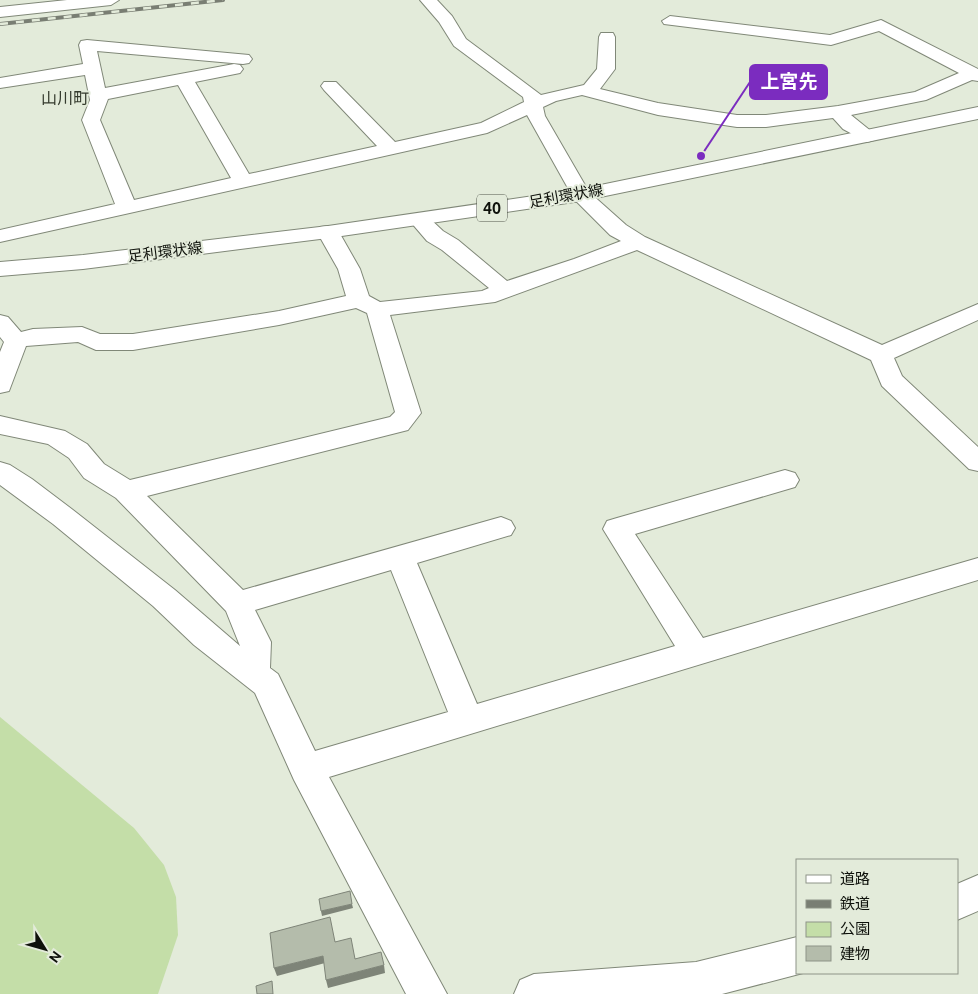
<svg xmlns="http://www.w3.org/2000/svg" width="978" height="994" viewBox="0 0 978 994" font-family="Ubuntu,'Noto Sans JP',sans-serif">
<rect width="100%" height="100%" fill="#e3ebda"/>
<path fill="#c4dea8" d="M0 717 134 828 164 865 176 897 178 935 158 994H0Z"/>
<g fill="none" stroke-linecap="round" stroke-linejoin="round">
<g stroke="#808878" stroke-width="2">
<g id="minor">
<path d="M67 0H119L111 5 0 17V7Z"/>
<path d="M420 0H437L452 16 466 39 541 95 584 85 597 69 599 37 601 33H613L615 37V69L600 89 658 103 737 115H766L838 106 915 92 959 73 879 31 831 45 664 24 662 21 670 16 830 35 881 20 978 69V81L972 80 926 100 851 115 877 136 874 140 867 142 843 129 833 118 766 127H737L658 115 582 95 556 101 543 107 545 116 589 192 626 225 645 237 882 345 978 304V320L894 358 902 376 978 447V471L969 469 882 386 871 360 637 250 495 302 390 315 421 413 408 430 147 496 243 590 501 517 511 521 515 528 511 535 417 563 477 704 675 646 603 529 607 521 617 518 785 470 795 473 799 480 795 487 635 534 703 638 978 558V580L329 777 447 994H406L294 780 255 693 194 645 153 606 53 524 0 485V462L10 465 32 479 73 510 175 590 240 646 226 611 116 498 84 478 69 458 48 444 0 434V416L65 431 87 444 104 464 130 480 390 417 395 412 367 313 356 308 279 325 133 350H96L78 342 26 346 9 391 0 393V352L4 342 0 337V315L8 317 21 332 33 329 82 327 100 334H133L279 311 346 296 338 269 317 232 320 227 328 226 336 227 339 232 360 269 369 296 380 302 482 291 489 288 442 250 427 241 409 220 413 216 420 214 427 216 443 231 458 240 507 281 574 259 621 241 610 235 574 199 527 115 487 133 0 242V230L115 204 82 120 90 100 85 75 0 88V78L83 64 79 45 81 41 87 40 249 55 252 59 249 63 243 64 97 51 105 88 234 64 240 65 243 69 240 73 195 82 249 174 377 146 324 90 321 86 324 82H336L395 142 481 123 524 102 523 97 454 46 439 22ZM178 85 231 178 134 200 100 120 108 99ZM391 570 448 712 315 751 278 674 270 668 271 642 255 610Z"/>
<path d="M978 875V911L957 920V884Z"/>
<path d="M797 937V973H803L722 994H514L520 980 534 974 696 962Z"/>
</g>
</g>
<g stroke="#808878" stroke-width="2">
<path id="major" d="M978 107V119L581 201 328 238 83 269 0 276V262L83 255 328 226 581 189Z"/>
</g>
<use href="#minor" fill="#fff" fill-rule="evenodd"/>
<use href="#major" fill="#fff" fill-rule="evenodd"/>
<g stroke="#797e73" stroke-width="4">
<path id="rail" d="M0 24 223 0"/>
</g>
<use href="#rail" stroke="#e3ebda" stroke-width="2.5" stroke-dasharray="8" stroke-linecap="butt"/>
</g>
<g fill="#7e8478">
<path d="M352 904 353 908 322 916 321 911Z"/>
<path d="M323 956 325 963 277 976 274 968Z"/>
<path d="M384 965 385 973 328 988 326 980Z"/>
</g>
<g fill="#b4bcab" stroke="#7e8478">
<path d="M350 891 352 904 321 911 319 899Z"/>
<path d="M330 917 335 942 351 938 355 959 381 952 384 965 326 980 323 956 274 968 270 933Z"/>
<path d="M272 981 273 994H257L256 986Z"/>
</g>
<g text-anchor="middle" stroke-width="4" stroke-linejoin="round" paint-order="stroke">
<g font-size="15" fill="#0e110b" stroke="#e3ebda">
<text transform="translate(566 196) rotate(-10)" y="5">足利環状線</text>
<text transform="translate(165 252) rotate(-7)" y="5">足利環状線</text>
</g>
<g font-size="16" fill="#343a2d" stroke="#e3ebda">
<text x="65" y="104">山川町</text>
</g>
<rect fill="#e3ebda" stroke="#4e5249" stroke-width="1" x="477" y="194.5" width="30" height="27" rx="4"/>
<g font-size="16" font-weight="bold" fill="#0e110b">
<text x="492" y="214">40</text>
</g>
</g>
<path fill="none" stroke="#7b2cbf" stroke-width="2" d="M701 156L750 82"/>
<circle fill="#7b2cbf" stroke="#e3ebda" stroke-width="2" cx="701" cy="156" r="5"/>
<rect fill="#7b2cbf" stroke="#7b2cbf" stroke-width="2" x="750" y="65" width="77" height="34" rx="5"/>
<g font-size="19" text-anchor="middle" font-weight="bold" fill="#fff">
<text x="789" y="88">上宮先</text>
</g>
<rect x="796" y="859" width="162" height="115" fill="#e3ebda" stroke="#8e9487"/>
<rect x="806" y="875" width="25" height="8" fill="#ffffff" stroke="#8e9487"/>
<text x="840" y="884" font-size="15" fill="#0e110b">道路</text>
<rect x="806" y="900" width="25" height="8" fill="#797e73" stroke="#8e9487"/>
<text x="840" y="909" font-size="15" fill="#0e110b">鉄道</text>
<rect x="806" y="922" width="25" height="15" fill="#c4dea8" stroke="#8e9487"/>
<text x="840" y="934" font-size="15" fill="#0e110b">公園</text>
<rect x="806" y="946" width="25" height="15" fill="#b4bcab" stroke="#8e9487"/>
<text x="840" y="959" font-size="15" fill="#0e110b">建物</text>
<g transform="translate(45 949) rotate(127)" stroke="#e3ebda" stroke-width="4" paint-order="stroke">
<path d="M0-4L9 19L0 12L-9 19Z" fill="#0e110b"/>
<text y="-8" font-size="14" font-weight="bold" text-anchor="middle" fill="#0e110b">N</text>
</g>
</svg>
